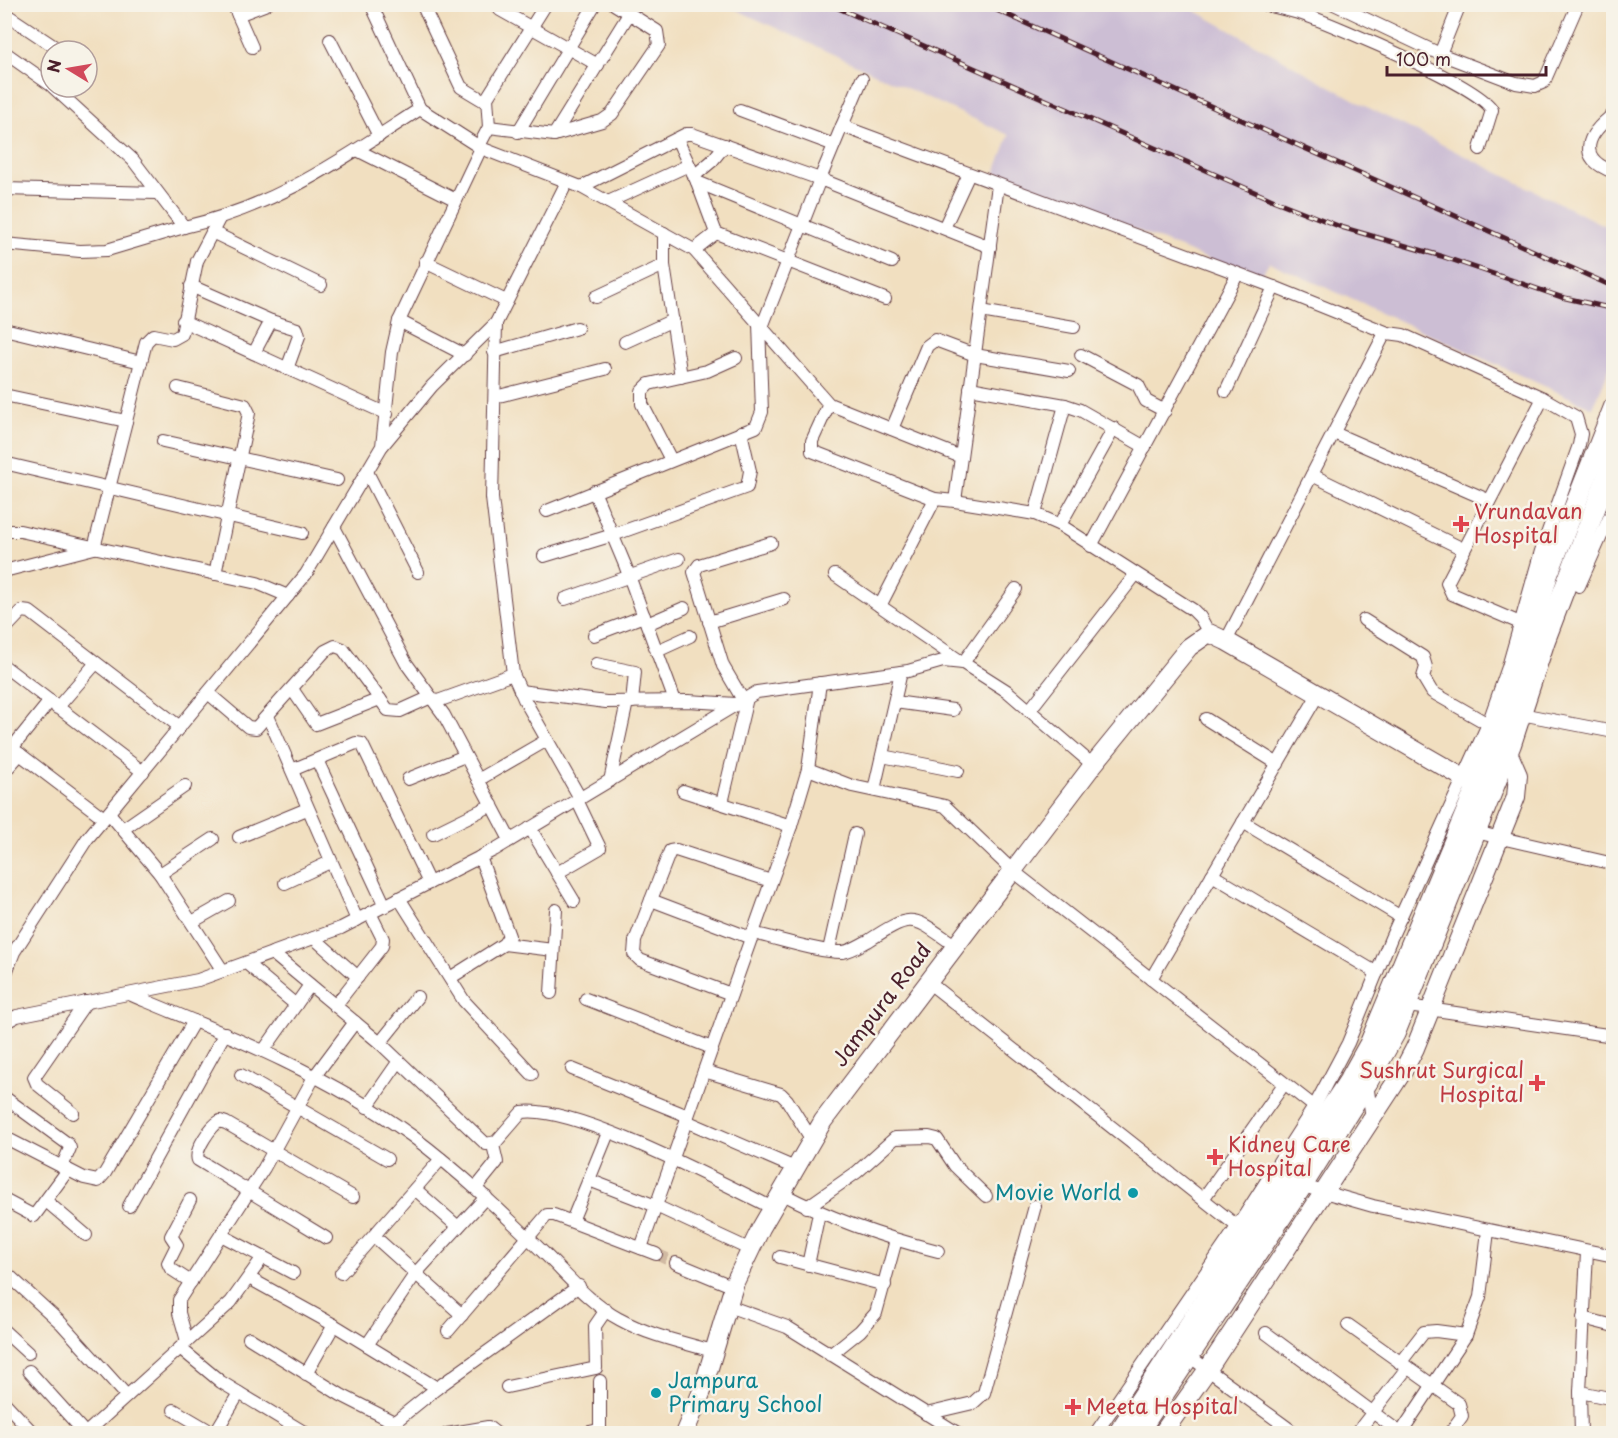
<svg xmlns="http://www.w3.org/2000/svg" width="1618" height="1438" viewBox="0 0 1618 1438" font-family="'Playpen Sans',sans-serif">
<rect width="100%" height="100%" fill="#f7f3e8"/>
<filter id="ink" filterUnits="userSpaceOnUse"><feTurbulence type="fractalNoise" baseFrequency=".0167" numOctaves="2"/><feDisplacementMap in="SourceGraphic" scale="12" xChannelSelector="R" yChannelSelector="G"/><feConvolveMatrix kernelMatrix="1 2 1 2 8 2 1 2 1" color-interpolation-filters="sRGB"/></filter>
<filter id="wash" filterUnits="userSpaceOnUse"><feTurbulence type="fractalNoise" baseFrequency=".008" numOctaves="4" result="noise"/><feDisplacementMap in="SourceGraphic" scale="24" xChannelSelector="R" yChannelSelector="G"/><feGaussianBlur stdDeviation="1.35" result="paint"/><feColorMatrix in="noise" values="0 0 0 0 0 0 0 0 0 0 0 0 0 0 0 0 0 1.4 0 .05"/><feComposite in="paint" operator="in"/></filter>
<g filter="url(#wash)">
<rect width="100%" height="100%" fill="#f1dfc0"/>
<path fill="#ccbed4" d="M726 5H1185L1369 108 1613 230V360L1593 408 1269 262 1259 280 995 173 1009 135Z"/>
</g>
<g filter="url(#ink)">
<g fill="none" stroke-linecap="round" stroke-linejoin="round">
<path stroke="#d0b9a2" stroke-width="12" stroke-dasharray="12 6" stroke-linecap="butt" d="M656 1254 676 1263"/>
<g stroke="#633c41" stroke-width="14">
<g id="street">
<path d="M233 4 252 47"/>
<path d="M371 4 420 109"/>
<path d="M422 4 461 87 486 102"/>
<path d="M1263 4C1278 8 1293 11 1308 16 1339 27 1480 86 1492 110L1480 149"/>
<path d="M1334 4 1440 54 1516 83 1535 86 1544 82 1578 4"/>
<path d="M500 10 598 65"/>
<path d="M4 13 61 51"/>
<path d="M238 15 267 4"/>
<path d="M330 40 379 136"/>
<path d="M4 52 51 85"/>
<path d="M1440 54 1460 4"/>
<path d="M53 87 133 160 184 227C277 206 341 160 420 109L481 148 581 187 694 250 829 404 961 457 955 501 1035 514 1060 525 1193 610 1200 617 1209 633"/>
<path d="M65 97 75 87"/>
<path d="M740 110 834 145"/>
<path d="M1614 114C1587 134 1575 158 1614 172"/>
<path d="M842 126 862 79"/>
<path d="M489 127 554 135 629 14"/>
<path d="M518 132 595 4"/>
<path d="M554 135 602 121 612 114 659 45 657 31 614 4"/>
<path d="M677 139 697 182 716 233 694 250"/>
<path d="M479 146 489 127 487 98 546 4"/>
<path d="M357 150 456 200"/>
<path d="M694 176 712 161 725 145"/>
<path d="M567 182 496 323 492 498 513 674 524 699 580 798"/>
<path d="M697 182 892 262"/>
<path d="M581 187 686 134H692L820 179 842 126 1274 287 1388 333"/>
<path d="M4 189 156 193"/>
<path d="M608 202 689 165"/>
<path d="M944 228 969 174"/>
<path d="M212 232 321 285"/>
<path d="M664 233V265L681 377"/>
<path d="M716 233 885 299"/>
<path d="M4 244 80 251 107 250 184 227"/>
<path d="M425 262 506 301"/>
<path d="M191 286 271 321 297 329 299 336 287 369"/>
<path d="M596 297 664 265"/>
<path d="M981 311 1074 327"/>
<path d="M183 321 387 414"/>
<path d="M399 321 465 355"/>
<path d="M762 327 820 179 990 247"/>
<path d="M4 329 141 362"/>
<path d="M625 342 673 320"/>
<path d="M494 352 577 328"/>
<path d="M254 353 271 321"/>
<path d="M1081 355 1138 385 1146 401 1165 411"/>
<path d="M178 388 245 405 249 413 215 574"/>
<path d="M970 388 1065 405 1080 410 1145 447"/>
<path d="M1226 391 1274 287"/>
<path d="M4 395 126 421"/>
<path d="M495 397 605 369"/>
<path d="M829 404 812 441V451L935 499 955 501"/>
<path d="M892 429 927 346 935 340 975 355 1069 371"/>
<path d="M1334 433 1488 500"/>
<path d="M163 441 337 480"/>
<path d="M383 445 432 386 496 323"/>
<path d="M961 457 998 185"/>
<path d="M671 460 642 404V391L649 384 707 371 736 358"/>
<path d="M4 463 302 533"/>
<path d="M367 472 418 572"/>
<path d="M1312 475 1463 549"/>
<path d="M594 491 625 565 675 701"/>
<path d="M547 511 756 427 762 412 759 323"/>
<path d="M1035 514 1065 405"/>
<path d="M1060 525 1114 428"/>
<path d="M334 527 406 663 444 715 510 840"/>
<path d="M4 531H20L257 583 288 596"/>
<path d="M1091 546 1237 275"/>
<path d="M544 556 613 535 747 487 750 471 741 432"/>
<path d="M4 571 94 548 146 342 153 335 173 339 182 334 197 261 219 219"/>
<path d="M835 575 963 663 1016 589"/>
<path d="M1579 586 1614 507"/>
<path d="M565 599 679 559"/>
<path d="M880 606 935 499"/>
<path d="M1364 620 1423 657 1426 667 1423 677 1432 692 1488 724"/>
<path d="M709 622 784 599"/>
<path d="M1520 623 1452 594 1447 583 1543 398"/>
<path d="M647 624 684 608"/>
<path d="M4 630 22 611 30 612 180 727"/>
<path d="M594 635 644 616"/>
<path d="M657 651 690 636"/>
<path d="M596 664 635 672 632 702"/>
<path d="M4 666 143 772"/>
<path d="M292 689 316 724 380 699"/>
<path d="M520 691 606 702 688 701 736 704"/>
<path d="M208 693 248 727 256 728 325 651 335 646 343 649 388 710 400 711 431 697"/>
<path d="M743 700 723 666 694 572 699 565 771 543"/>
<path d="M435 702 513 674"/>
<path d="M895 702 953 710"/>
<path d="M57 708 96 663"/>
<path d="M1029 711 1136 574"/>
<path d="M1521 714 1614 732"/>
<path d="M268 716 357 920"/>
<path d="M1206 719 1278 764"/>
<path d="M4 742 104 818"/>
<path d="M12 748 50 701"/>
<path d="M882 756 958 771"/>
<path d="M317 760 385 906"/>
<path d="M808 769 852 786 945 806 1013 871 1320 1111"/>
<path d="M292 770 356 743 362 744 429 883"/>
<path d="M4 772 20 754"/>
<path d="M408 779 465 756"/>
<path d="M478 780 547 740"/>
<path d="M610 781 627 702"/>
<path d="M874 790 901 672"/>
<path d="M683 791 791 826"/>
<path d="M722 803 747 698"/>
<path d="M109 813 160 874 223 971"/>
<path d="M1243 822 1401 917"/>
<path d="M530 828 574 901"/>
<path d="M123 829 185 786"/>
<path d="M1471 831 1614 864"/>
<path d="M433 834 492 805"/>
<path d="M239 837 307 809"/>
<path d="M557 873 600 848 577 800"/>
<path d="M160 874 213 839"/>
<path d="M1212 875 1377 973"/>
<path d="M285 883 330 862"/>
<path d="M399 898 464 1001 532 1074"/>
<path d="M651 900 751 938"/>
<path d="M192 922 229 901"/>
<path d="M752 933C776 938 821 953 843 952 851 951 860 945 868 941 914 911 912 916 956 946"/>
<path d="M314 938 358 977"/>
<path d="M504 944 553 950"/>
<path d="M829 950 855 834"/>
<path d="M272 953 380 1043 486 1144 496 1142 522 1112C574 1104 721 1183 773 1208"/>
<path d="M246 963 296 1005"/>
<path d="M4 978 14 952 87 839 306 574 382 446 392 352 399 321 481 148"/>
<path d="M450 978 504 944 509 936 480 857"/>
<path d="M1151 979 1319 693"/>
<path d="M928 982 1242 1230"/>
<path d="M551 993 556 910"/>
<path d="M129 994C226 1034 325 1073 412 1136 459 1171 502 1212 544 1253 567 1275 590 1304 619 1319 648 1335 681 1342 713 1351"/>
<path d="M731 994 640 960 634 954 635 941 670 851 676 850 771 881"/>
<path d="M586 999 712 1048"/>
<path d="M1401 1005 1614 1036"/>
<path d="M335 1006 382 946 383 939 370 913"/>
<path d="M4 1023 17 1016 198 980 341 928 494 850 757 692 908 671 943 661 963 663 1007 691 1093 765"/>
<path d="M380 1043 417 997"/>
<path d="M264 1050 310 985"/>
<path d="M572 1069 688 1116"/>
<path d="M704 1071 781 1094 787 1100 812 1140"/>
<path d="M241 1075 387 1159"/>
<path d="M1367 1083 1372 1119"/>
<path d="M4 1097 68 1144 70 1148 62 1167"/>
<path d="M367 1107 399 1061"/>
<path d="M73 1113 37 1084 34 1077 86 1002"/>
<path d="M686 1121 795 1168"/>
<path d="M4 1137 84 1178 98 1181 105 1173 194 1021"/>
<path d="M589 1180 656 1206 751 1250"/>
<path d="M1296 1184 1373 1206 1614 1256"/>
<path d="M476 1188 497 1162 493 1145"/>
<path d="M415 1189 458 1227"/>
<path d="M781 1193C832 1220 882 1237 938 1251"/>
<path d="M1203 1199 1284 1084"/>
<path d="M4 1200 34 1216 68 1170"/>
<path d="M190 1200 171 1236 177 1245 168 1263 171 1269 191 1282"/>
<path d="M46 1201 86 1235"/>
<path d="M129 1206 225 1033"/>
<path d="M807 1207 857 1172 895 1138 929 1137 937 1139 955 1166 986 1196"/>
<path d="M572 1221 608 1133"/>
<path d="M221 1235 293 1273"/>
<path d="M375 1237 462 1315"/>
<path d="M326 1238 198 1160C194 1150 211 1126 220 1121L226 1123 353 1197"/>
<path d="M641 1248 791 826 808 769 820 683"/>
<path d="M780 1257 885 1285"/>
<path d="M676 1263 734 1287"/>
<path d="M808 1265 819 1213"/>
<path d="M4 1271 61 1323 127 1396"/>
<path d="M341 1273 441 1159"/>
<path d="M249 1278 334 1325 437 1388"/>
<path d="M728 1306 787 1327 959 1434"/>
<path d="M1583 1318 1614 1326"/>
<path d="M1348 1325 1459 1404 1462 1416 1449 1434"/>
<path d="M4 1331 28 1353"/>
<path d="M448 1331 547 1215H554L656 1254"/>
<path d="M1266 1333 1402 1434"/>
<path d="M249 1338 341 1395 394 1422"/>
<path d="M187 1341 179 1313V1300L264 1168 314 1077 355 1022"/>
<path d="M367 1345 416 1273 486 1197"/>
<path d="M180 1348 221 1382 307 1434"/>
<path d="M830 1355 860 1331 876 1313 896 1240"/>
<path d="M1189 1356 1296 1434"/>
<path d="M1400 1363 1424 1332 1436 1331 1466 1335"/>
<path d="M29 1371 85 1433"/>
<path d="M306 1374 334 1325"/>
<path d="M507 1387 596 1368 595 1326 606 1310"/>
<path d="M1580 1392 1614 1399"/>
<path d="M4 1402 34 1434"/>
<path d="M174 1410 215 1434"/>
<path d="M926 1414 973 1403 984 1393 1035 1206"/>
<path d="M600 1431V1381"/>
<path d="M215 1433 239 1393"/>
<path d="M85 1434 231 1302 263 1257"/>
<path d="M380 1434 437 1388 579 1286"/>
<path d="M447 1434 488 1427 497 1434"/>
<path d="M582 1434 598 1430 604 1434"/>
<path d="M1095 1434 1237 1227 1314 1107 1348 1043 1391 938 1488 724 1508 667 1541 551 1579 445 1581 434 1576 417 1543 398 1403 335 1388 333 1383 337 1226 641"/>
<path d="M1356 1434 1407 1368"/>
<path d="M1400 1434 1466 1335 1480 1297 1488 1231"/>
<path d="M1581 1434 1580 1392 1587 1252"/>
</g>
</g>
<g stroke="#633c41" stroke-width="20">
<g id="secondary">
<path d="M684 1434 702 1391 735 1282 761 1228 823 1121 1093 765 1189 647 1209 633 1226 641 1488 792"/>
<path d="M1162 1434 1208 1369 1403 1071 1415 1048 1516 797 1518 775 1508 752"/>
</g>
</g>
<g stroke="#633c41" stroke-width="22">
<g id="primary">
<path d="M1118 1434 1350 1079 1370 1043 1487 762 1513 688 1548 574 1614 407"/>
<path d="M1137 1434 1302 1186 1367 1083 1395 1033 1511 744 1545 640 1614 459"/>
</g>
</g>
<use href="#street" stroke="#fff" stroke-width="12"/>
<use href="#secondary" stroke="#fff" stroke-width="18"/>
<use href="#primary" stroke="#fff" stroke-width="20"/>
<g stroke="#4a1f2b" stroke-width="5">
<g id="rail">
<path d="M829 4 1275 201 1341 227 1441 256 1561 297 1614 309"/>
<path d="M983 4 1614 287"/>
</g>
</g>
<use href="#rail" stroke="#f7f3e8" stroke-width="3" stroke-dasharray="9" stroke-linecap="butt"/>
</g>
</g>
<g fill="#e0444e" stroke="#f7f3e8" stroke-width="2">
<path d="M1458 515h6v6h6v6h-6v6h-6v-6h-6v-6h6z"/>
<path d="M1534 1074h6v6h6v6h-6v6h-6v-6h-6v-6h6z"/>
<path d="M1212 1148h6v6h6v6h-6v6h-6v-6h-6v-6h6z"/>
<path d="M1070 1398h6v6h6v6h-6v6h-6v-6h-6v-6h6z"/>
</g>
<g fill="#0f9aa8" stroke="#f7f3e8" stroke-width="2">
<circle cx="1133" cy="1193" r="6"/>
<circle cx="656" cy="1393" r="6"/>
</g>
<g text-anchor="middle" stroke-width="5" stroke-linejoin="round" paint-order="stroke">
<g font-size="21" fill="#be3a42" stroke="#f7f3e8" text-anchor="start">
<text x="1474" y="519">Vrundavan<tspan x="1474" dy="24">Hospital</tspan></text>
<text x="1524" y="1078" text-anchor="end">Sushrut Surgical<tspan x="1524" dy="24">Hospital</tspan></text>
<text x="1228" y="1152">Kidney Care<tspan x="1228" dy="24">Hospital</tspan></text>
<text x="1086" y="1414">Meeta Hospital</text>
</g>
<g font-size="21" fill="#4a1f2b" stroke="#f7f3e8">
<text transform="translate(882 1005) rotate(-53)" y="7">Jampura Road</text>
</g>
<g font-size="21" fill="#0d838f" stroke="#f7f3e8" text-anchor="end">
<text x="1121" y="1200">Movie World</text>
<text x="668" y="1388" text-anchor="start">Jampura<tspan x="668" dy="24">Primary School</tspan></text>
</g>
</g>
<rect width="1618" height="1438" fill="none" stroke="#f7f3e8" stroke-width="24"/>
<g transform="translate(69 69) rotate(281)"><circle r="28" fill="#f7f3e8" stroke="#b29e9c" stroke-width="1.5"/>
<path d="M0-4.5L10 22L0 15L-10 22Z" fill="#d1495b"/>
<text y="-9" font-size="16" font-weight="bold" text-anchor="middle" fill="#4a1f2b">N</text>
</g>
<path d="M1387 66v9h159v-9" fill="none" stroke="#4a1f2b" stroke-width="3"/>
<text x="1396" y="66" font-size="18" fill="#4a1f2b" stroke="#f7f3e8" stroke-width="4.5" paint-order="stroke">100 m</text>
</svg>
